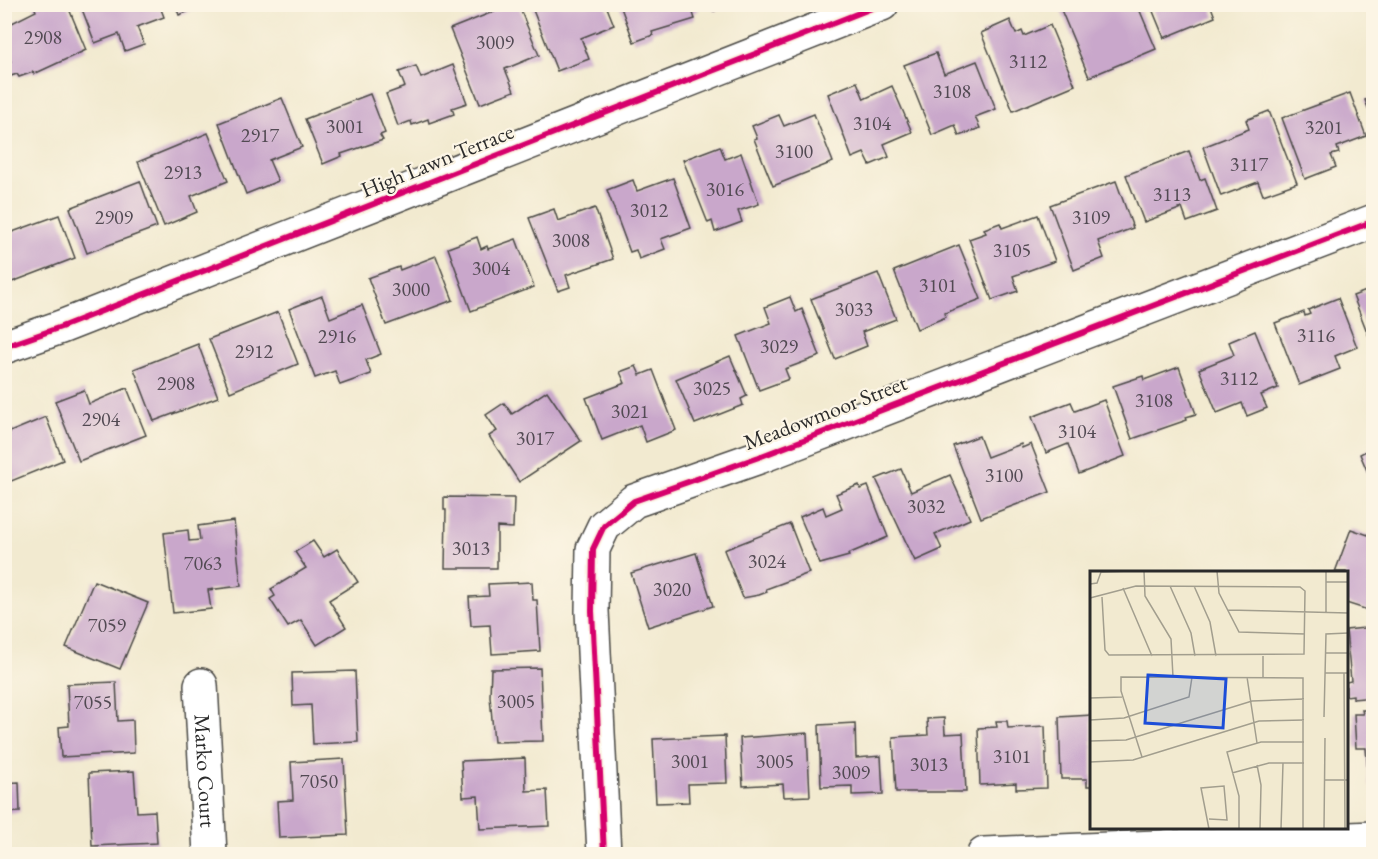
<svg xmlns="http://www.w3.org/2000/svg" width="1378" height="859" viewBox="0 0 1378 859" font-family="'EB Garamond',serif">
<rect width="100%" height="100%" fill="#fcf5e5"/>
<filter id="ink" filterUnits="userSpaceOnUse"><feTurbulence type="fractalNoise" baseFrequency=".0167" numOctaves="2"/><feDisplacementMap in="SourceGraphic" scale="12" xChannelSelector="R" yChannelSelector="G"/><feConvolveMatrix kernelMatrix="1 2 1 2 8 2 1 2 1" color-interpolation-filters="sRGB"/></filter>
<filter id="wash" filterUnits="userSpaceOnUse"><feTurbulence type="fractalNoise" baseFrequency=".008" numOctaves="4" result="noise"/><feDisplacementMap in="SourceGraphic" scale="24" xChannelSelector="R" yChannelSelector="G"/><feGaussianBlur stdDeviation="1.35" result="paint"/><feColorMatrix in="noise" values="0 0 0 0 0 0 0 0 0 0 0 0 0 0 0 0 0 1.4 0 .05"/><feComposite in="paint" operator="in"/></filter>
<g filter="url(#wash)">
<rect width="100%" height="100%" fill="#f2ead0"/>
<g id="blocks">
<g fill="#c9a7cb">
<path d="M33 4H67L86 50 34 74 33 72 19 77 17 74 11 76 5 64 11 62 4 46V27L36 11Z"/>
<path d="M80 4H159L164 17 137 27 144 44 125 51 119 34 95 43Z"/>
<path d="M175 4H206V5L179 15Z"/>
<path d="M513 4H518L539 55 505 69 514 91 480 104 450 29Z"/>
<path d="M711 4H731V5L714 11Z"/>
<path d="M1137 4 1156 49 1089 77 1059 5Z"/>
<path d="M1150 4H1210L1215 17 1164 38Z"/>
<path d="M531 5H606L614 25 581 38 589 59 557 71Z"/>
<path d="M620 5H696L699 10 693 13 695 19 652 32 653 35 634 42Z"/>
<path d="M1010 20 1016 34 1022 31 1024 36 1050 25 1075 85 1013 111 981 33Z"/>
<path d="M936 53 944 74 977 61 996 109 975 117 980 128 959 136 955 125 932 135 904 65Z"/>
<path d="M453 65 467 103 452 108 454 114 429 123 428 119 412 125 411 121 398 126 386 94 405 87 399 72 416 66 421 78Z"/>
<path d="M4 77 9 90 4 92Z"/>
<path d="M857 82 864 99 892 86 912 132 884 144 889 157 870 165 864 153 852 158 828 94Z"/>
<path d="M1350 93 1366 136 1337 147 1339 153 1331 155 1336 167 1305 179 1282 118Z"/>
<path d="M370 94 385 133 380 135 383 140 341 154 342 156 323 164 305 119Z"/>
<path d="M1374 97V121H1373L1365 100Z"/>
<path d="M282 98 302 147 269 160 278 181 246 194 219 123Z"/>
<path d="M1269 111 1297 183 1263 195 1258 182 1221 196 1203 147 1249 129 1246 120Z"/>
<path d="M814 114 833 162 773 186 754 139 757 138 752 126 779 115 784 126Z"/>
<path d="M208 133 228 181 191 196 197 212 164 226 138 162Z"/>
<path d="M720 146 725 159 741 153 759 204 738 211 742 222 715 232 712 221 708 223 683 160Z"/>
<path d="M1189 151 1200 180 1205 178 1217 211 1187 222 1182 208 1144 222 1126 175Z"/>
<path d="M673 178 691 228 661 239 665 249 639 259 636 250 630 252 607 190 633 180 637 191Z"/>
<path d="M140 181 157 227 87 253 70 208Z"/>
<path d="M1116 181 1133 228 1098 241 1104 258 1074 270 1050 205Z"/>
<path d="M595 208 613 259 566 275 570 287 558 291 529 218 554 209 558 221Z"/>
<path d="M59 215 75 258 12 282 4 263V235Z"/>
<path d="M1038 215 1055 261 1013 276 1018 291 992 300 969 239 986 233 984 229 1000 223 1002 228Z"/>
<path d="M477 237 481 249 487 246 488 249 516 239 534 287 471 311 448 248Z"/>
<path d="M959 245 981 299 945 313 946 317 917 329 894 271Z"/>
<path d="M436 256 453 300 386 325 368 278 399 267 400 270Z"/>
<path d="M878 273 896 319 862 332 867 346 835 359 811 299Z"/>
<path d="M1374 288V347H1373L1353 296Z"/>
<path d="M322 296 330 318 362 305 381 354 366 360 371 374 340 385 335 371 315 378 289 309Z"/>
<path d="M790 297 796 312 802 309 820 356 785 369 789 379 759 390 738 336 771 323 765 307Z"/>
<path d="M1338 298 1357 347 1335 356 1340 369 1299 385 1275 323 1304 312 1305 316 1310 314 1308 310Z"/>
<path d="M278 312 298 364 230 392 209 339Z"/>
<path d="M1255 331 1278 388 1261 395 1267 408 1247 416 1242 403 1217 413 1199 369 1234 355 1229 342Z"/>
<path d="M198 344 218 397 154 421 134 369Z"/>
<path d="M730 356 747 396 741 399 743 405 695 424 676 379Z"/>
<path d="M636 366 640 375 653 370 676 430 646 442 640 425 602 440 586 398 625 383 620 372Z"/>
<path d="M1179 367 1196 414 1186 417 1187 420 1132 439 1113 386 1143 376 1144 380Z"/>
<path d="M127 388 146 435 79 461 55 401 84 390 89 404Z"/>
<path d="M547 391 581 441 519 482 489 436 497 431 486 415 504 403 512 414Z"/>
<path d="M1104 400 1125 456 1079 474 1068 444 1046 453 1032 417 1071 402 1075 411Z"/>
<path d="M46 417 63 460 4 484V418L10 432Z"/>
<path d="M979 436 987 457 1021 444 1022 448 1031 444 1050 492 981 518 953 446Z"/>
<path d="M1374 447V487L1360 454Z"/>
<path d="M901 469 911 492 950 475 970 519 935 534 942 549 915 561 876 479Z"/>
<path d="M859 485 860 489 868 486 888 537 848 554 849 556 820 564 800 517 823 507 826 515 842 508 836 494Z"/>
<path d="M444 497 514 498 513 528 497 527V568H445L446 510H444Z"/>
<path d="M234 521 241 586 208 590 211 609 173 613 164 533 188 530 189 541 200 540 198 526Z"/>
<path d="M790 524 809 573 766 589 767 592 759 595 743 598 724 550Z"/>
<path d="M1351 529 1374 537V612L1346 603V572H1335Z"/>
<path d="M313 541 324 557 337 549 358 582 329 600 346 627 317 645 301 620 288 627 270 599 275 596 271 589 306 568 295 552Z"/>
<path d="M696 553 713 606 648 627 631 573Z"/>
<path d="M94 581 148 603 120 669 66 647Z"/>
<path d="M532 582 533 600H537L540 651 492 654 490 625 471 626 469 597 489 596 488 584Z"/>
<path d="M1374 627V697L1353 699V695L1346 696V682L1351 681 1346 630Z"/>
<path d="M540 668 543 741 494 742 490 696 491 669Z"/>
<path d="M355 671 358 742 313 744 311 705 293 706 292 673Z"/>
<path d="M116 682 118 721 133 720 134 753 61 757 59 727 69 726 67 684Z"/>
<path d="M1362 710H1374V786L1369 787 1366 748H1356L1354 714H1363Z"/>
<path d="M1092 715V786H1087V779H1061L1059 717Z"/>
<path d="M944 718 945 734 963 733 966 792H896L893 737 928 735 927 719Z"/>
<path d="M996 721H1007L1008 728 1045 726 1047 788 1016 789V783L980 785 978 728 997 727Z"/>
<path d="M855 723 856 758 881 756 883 794 852 795V786L821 787 819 725Z"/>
<path d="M807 733 810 796 784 797 783 784 743 786 740 738Z"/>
<path d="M725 736 727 783 688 784 689 802 656 803 653 739Z"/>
<path d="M525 758 526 791 547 790 549 826 480 829 478 796 463 797 461 761Z"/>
<path d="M344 759 348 835 279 838 277 801 293 800 291 762Z"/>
<path d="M134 771 137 812 155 811 157 843 92 846 89 773Z"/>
<path d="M19 782 20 812 4 813V783Z"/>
</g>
</g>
</g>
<g filter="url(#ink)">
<use href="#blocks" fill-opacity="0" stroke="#494844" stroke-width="1.5"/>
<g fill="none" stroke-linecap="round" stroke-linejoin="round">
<g stroke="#494844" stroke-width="36">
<g id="minor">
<path d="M4 347 61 327 882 4"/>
<path id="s1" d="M201 685 210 854"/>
<path d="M604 854 592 611 593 549 604 526 634 501 759 457 1374 221"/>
<path d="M984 854 1374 838"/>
</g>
</g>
<use href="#minor" stroke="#fff" stroke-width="33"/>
<g stroke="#fcf5e5" stroke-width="10">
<g id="cycleway">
<path d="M4 347 61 327 882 4"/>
<path d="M604 854 592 611 593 549 604 526 634 501 759 457 1374 221"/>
</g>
</g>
<use href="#cycleway" stroke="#d6006c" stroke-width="6"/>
</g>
</g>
<g text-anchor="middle" stroke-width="4.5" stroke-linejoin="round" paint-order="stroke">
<g font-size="20" fill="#524a53">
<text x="43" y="44">2908</text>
<text x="495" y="49">3009</text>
<text x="1028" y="68">3112</text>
<text x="952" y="98">3108</text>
<text x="872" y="130">3104</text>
<text x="345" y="133">3001</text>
<text x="1324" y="134">3201</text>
<text x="260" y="142">2917</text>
<text x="794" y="158">3100</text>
<text x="1249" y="171">3117</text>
<text x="183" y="179">2913</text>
<text x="725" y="196">3016</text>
<text x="1172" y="201">3113</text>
<text x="649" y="217">3012</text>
<text x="114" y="224">2909</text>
<text x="1091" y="224">3109</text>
<text x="571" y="247">3008</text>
<text x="1012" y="257">3105</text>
<text x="491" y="275">3004</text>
<text x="938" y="292">3101</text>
<text x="411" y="296">3000</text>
<text x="854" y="316">3033</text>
<text x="1316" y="342">3116</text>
<text x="337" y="343">2916</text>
<text x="779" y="353">3029</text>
<text x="254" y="358">2912</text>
<text x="1239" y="385">3112</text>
<text x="176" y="390">2908</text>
<text x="712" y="395">3025</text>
<text x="1154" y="407">3108</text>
<text x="630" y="418">3021</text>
<text x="101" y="426">2904</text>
<text x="1077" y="438">3104</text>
<text x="535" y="445">3017</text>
<text x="1004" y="482">3100</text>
<text x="926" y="513">3032</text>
<text x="471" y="555">3013</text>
<text x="767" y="568">3024</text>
<text x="203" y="570">7063</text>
<text x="672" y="596">3020</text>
<text x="107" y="632">7059</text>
<text x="516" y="708">3005</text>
<text x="93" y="709">7055</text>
<text x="1012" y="763">3101</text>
<text x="690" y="768">3001</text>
<text x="775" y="768">3005</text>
<text x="929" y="771">3013</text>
<text x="851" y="779">3009</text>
<text x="319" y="788">7050</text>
</g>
<g font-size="22" fill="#2b2b2b" stroke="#fcf5e5">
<text transform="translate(437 160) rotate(-22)" y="8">High Lawn Terrace</text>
<text transform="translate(825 412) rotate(-21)" y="8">Meadowmoor Street</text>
<text dy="8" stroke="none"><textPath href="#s1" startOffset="86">Marko Court</textPath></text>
</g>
</g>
<g transform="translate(1090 571)">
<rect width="258" height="258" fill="#f2ead0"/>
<path fill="none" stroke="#a29e8e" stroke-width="1.5" d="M54 0 55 25 81 68 83 106M127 0 129 22 149 61 215 63M236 0V42M236 11H258M0 13 7 12 11 1 41 0M80 15 101 62 105 85M104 15 120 51 126 85M33 17 62 85M0 27 46 15 210 16 215 20 214 83 19 84 15 79 12 26M138 39 258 42M235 82H258M235 102H258M254 102 255 258M157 106 167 172M173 106V85M0 127 32 126M234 146 236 63 258 62M0 149 34 147 99 126 102 106M0 170 36 169 162 130 214 128M52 186 31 120V106L213 107V258M0 191 43 189 169 150 214 149M167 194 171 214 170 258M142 202 179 192H214M234 209H258M119 248 137 249 134 215 111 217 119 258M149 258V225L137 181 171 171H214M191 258 193 192M234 258 235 167"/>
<path fill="#1d4ed8" fill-opacity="0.15" stroke="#1d4ed8" stroke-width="3" d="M58 104 136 108 133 157 55 152Z"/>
<rect width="258" height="258" fill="none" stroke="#2b2b2b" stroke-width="3"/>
</g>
<rect width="1378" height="859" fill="none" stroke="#fcf5e5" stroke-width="24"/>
</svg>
